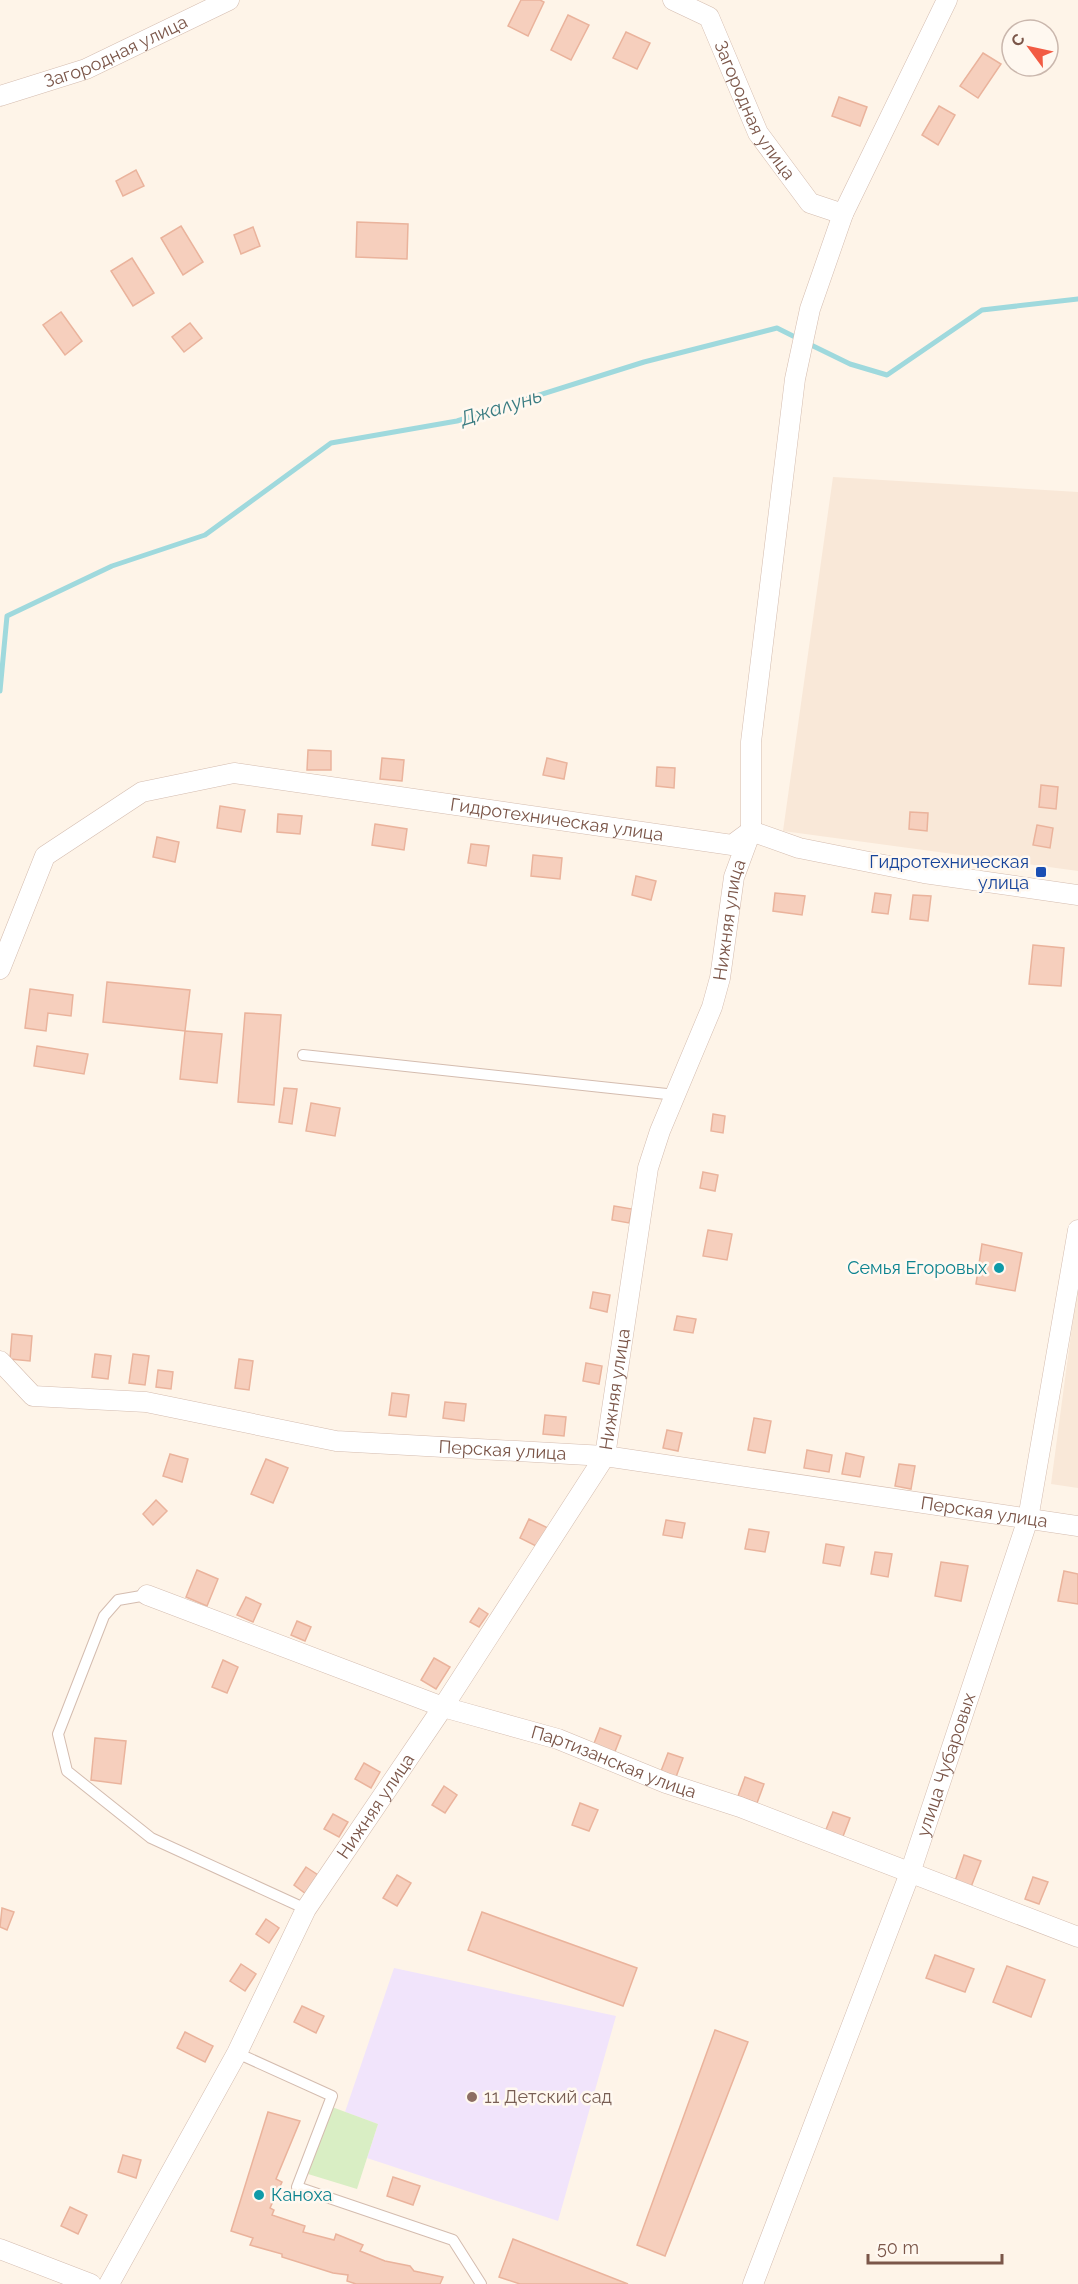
<svg xmlns="http://www.w3.org/2000/svg" width="1078" height="2284" viewBox="0 0 1078 2284" font-family="Raleway,sans-serif">
<rect width="100%" height="100%" fill="#fef4e8"/>
<g fill="#f9e8d8">
<path d="M833 477 1078 492V871L783 831Z"/>
<path d="M1078 1281V1488L1051 1484Z"/>
</g>
<path fill="#f1e4fb" d="M394 1968 616 2016 558 2221 367 2158 378 2124 345 2112Z"/>
<path fill="#d9eec4" d="M332 2107 378 2124 357 2189 308 2174Z"/>
<g fill="none" stroke-linecap="round" stroke-linejoin="round">
<g stroke="#9fd9dd" stroke-width="5">
<path d="M807 343 850 364 887 375 982 310 1078 299"/>
<path d="M0 691 7 616 112 566 205 535 331 443 457 421 644 362 777 328 799 339"/>
</g>
</g>
<g fill="#f6cfbd" stroke="#eab39c" stroke-width="1.5">
<path d="M521 0H540L544 2 528 36 508 26Z"/>
<path d="M568 15 589 25 571 60 551 50Z"/>
<path d="M626 32 650 43 637 69 613 58Z"/>
<path d="M983 53 1001 64 978 98 960 86Z"/>
<path d="M839 97 867 107 860 126 832 116Z"/>
<path d="M939 106 955 115 938 145 922 135Z"/>
<path d="M136 170 144 186 123 196 116 181Z"/>
<path d="M357 222 408 224 407 259 356 257Z"/>
<path d="M181 226 203 262 183 275 161 238Z"/>
<path d="M253 227 260 246 241 254 234 235Z"/>
<path d="M132 258 154 293 133 306 111 271Z"/>
<path d="M61 312 82 341 65 355 43 325Z"/>
<path d="M190 323 202 338 184 352 172 337Z"/>
<path d="M308 750 331 751V770H307Z"/>
<path d="M382 758 404 760 402 781 380 779Z"/>
<path d="M547 758 567 763 564 779 543 775Z"/>
<path d="M657 767 675 768 674 788 656 786Z"/>
<path d="M1041 785 1058 787 1056 809 1039 807Z"/>
<path d="M220 806 245 810 241 832 217 828Z"/>
<path d="M910 812 928 813 927 831 909 829Z"/>
<path d="M278 814 302 816 300 834 277 832Z"/>
<path d="M375 824 407 829 404 850 372 845Z"/>
<path d="M1037 825 1053 828 1050 848 1033 845Z"/>
<path d="M157 837 179 842 175 862 153 857Z"/>
<path d="M471 844 489 846 486 866 468 863Z"/>
<path d="M533 855 562 858 560 879 531 876Z"/>
<path d="M636 876 656 881 651 900 632 895Z"/>
<path d="M775 893 805 896 802 915 773 911Z"/>
<path d="M875 893 891 895 888 914 872 912Z"/>
<path d="M913 895 931 896 928 921 910 919Z"/>
<path d="M1033 945 1064 948 1061 986 1029 984Z"/>
<path d="M107 982 190 990 185 1031 103 1022Z"/>
<path d="M30 989 73 995 71 1016 48 1013 46 1031 25 1028Z"/>
<path d="M245 1013 281 1015 274 1105 238 1102Z"/>
<path d="M185 1031 222 1034 217 1083 180 1079Z"/>
<path d="M37 1046 88 1054 84 1074 34 1066Z"/>
<path d="M284 1088 297 1089 292 1124 279 1122Z"/>
<path d="M311 1103 340 1108 335 1136 306 1131Z"/>
<path d="M713 1114 725 1116 723 1133 711 1131Z"/>
<path d="M703 1172 718 1175 715 1191 700 1188Z"/>
<path d="M614 1206 632 1209 629 1223 612 1220Z"/>
<path d="M708 1230 732 1234 727 1260 703 1256Z"/>
<path d="M982 1244 1022 1253 1015 1291 976 1284Z"/>
<path d="M593 1292 610 1295 607 1312 590 1308Z"/>
<path d="M677 1316 696 1319 693 1333 674 1330Z"/>
<path d="M12 1334 32 1336 30 1361 10 1359Z"/>
<path d="M95 1354 111 1356 108 1379 92 1377Z"/>
<path d="M133 1354 149 1356 145 1385 129 1383Z"/>
<path d="M239 1359 253 1361 249 1390 235 1388Z"/>
<path d="M586 1363 602 1366 599 1384 583 1381Z"/>
<path d="M158 1370 173 1372 171 1389 156 1387Z"/>
<path d="M392 1393 409 1395 406 1417 389 1415Z"/>
<path d="M445 1402 466 1404 464 1421 443 1418Z"/>
<path d="M545 1415 566 1417 564 1436 543 1434Z"/>
<path d="M754 1418 771 1421 765 1453 748 1450Z"/>
<path d="M667 1430 682 1433 678 1451 663 1448Z"/>
<path d="M807 1450 832 1455 829 1472 804 1468Z"/>
<path d="M846 1453 864 1457 860 1477 842 1474Z"/>
<path d="M170 1454 188 1459 182 1482 163 1476Z"/>
<path d="M266 1459 288 1468 273 1503 251 1494Z"/>
<path d="M899 1464 915 1466 911 1489 895 1486Z"/>
<path d="M156 1500 167 1511 153 1525 143 1514Z"/>
<path d="M529 1519 548 1528 538 1547 520 1538Z"/>
<path d="M666 1520 685 1523 682 1538 663 1535Z"/>
<path d="M749 1529 769 1532 765 1552 745 1549Z"/>
<path d="M826 1544 844 1547 840 1566 823 1563Z"/>
<path d="M875 1552 892 1554 888 1577 871 1574Z"/>
<path d="M941 1562 968 1566 961 1601 935 1596Z"/>
<path d="M197 1570 218 1579 207 1606 186 1597Z"/>
<path d="M1064 1571 1078 1574V1604L1058 1601Z"/>
<path d="M246 1597 261 1604 253 1622 237 1615Z"/>
<path d="M479 1608 488 1614 479 1627 470 1622Z"/>
<path d="M297 1621 311 1627 305 1641 291 1635Z"/>
<path d="M434 1658 450 1667 436 1689 421 1680Z"/>
<path d="M223 1660 238 1667 227 1693 212 1687Z"/>
<path d="M600 1728 621 1736 614 1754 593 1746Z"/>
<path d="M95 1738 126 1741 121 1784 91 1780Z"/>
<path d="M668 1753 683 1758 676 1777 661 1771Z"/>
<path d="M364 1763 380 1772 371 1788 355 1779Z"/>
<path d="M745 1777 764 1784 757 1803 738 1796Z"/>
<path d="M444 1786 457 1795 445 1813 432 1805Z"/>
<path d="M580 1803 598 1810 589 1831 572 1825Z"/>
<path d="M833 1812 850 1818 842 1839 825 1832Z"/>
<path d="M333 1814 348 1822 339 1837 324 1829Z"/>
<path d="M964 1855 981 1861 971 1887 955 1881Z"/>
<path d="M306 1867 318 1875 306 1894 294 1885Z"/>
<path d="M397 1875 411 1883 397 1906 383 1898Z"/>
<path d="M1033 1877 1048 1882 1039 1904 1025 1899Z"/>
<path d="M2 1908 14 1912 7 1930 0 1927Z"/>
<path d="M482 1912 637 1968 623 2006 468 1950Z"/>
<path d="M266 1919 279 1928 269 1943 256 1934Z"/>
<path d="M935 1955 974 1969 965 1992 926 1978Z"/>
<path d="M241 1964 256 1974 245 1991 230 1981Z"/>
<path d="M1007 1966 1045 1980 1031 2017 993 2002Z"/>
<path d="M302 2006 324 2016 316 2033 294 2022Z"/>
<path d="M715 2030 748 2042 665 2256 637 2245Z"/>
<path d="M185 2032 213 2046 205 2062 177 2048Z"/>
<path d="M268 2112 300 2121 276 2179 282 2182 270 2208 274 2210 272 2215 305 2226 303 2232 334 2240 336 2234 363 2245 360 2251 385 2261 410 2266 414 2271 443 2277 440 2284H356L347 2281 348 2275 333 2273 282 2257V2254L250 2245 253 2238 231 2231Z"/>
<path d="M123 2155 141 2160 136 2178 118 2172Z"/>
<path d="M393 2177 420 2186 413 2205 387 2196Z"/>
<path d="M70 2207 87 2215 78 2234 61 2226Z"/>
<path d="M513 2239 628 2284H520L499 2277Z"/>
</g>
<g fill="none" stroke-linecap="round" stroke-linejoin="round">
<g stroke="#d4bcaf" stroke-width="12">
<g id="lane">
<path d="M303 1055 676 1095"/>
<path d="M147 1595 118 1600 104 1616 58 1734 67 1771 151 1838 306 1909"/>
<path d="M237 2053 332 2096 297 2187 453 2240 481 2284"/>
</g>
</g>
<g stroke="#d4bcaf" stroke-width="21">
<g id="street">
<path id="s1" d="M673 0 709 17 758 133 810 203 843 214"/>
<path id="s2" d="M0 96 86 69 229 0"/>
<path d="M751 831 799 848 924 873 1078 895"/>
<path id="s3" d="M0 969 45 856 142 792 234 773 732 845 751 831"/>
<path id="s4" d="M0 1361 33 1396 146 1402 336 1441 605 1456 1078 1526"/>
<path id="s5" d="M147 1595 443 1707 558 1739 666 1783 740 1807 1078 1937"/>
<path d="M0 2249 91 2284"/>
<path id="s6" d="M109 2284 237 2053 306 1909 443 1707 605 1456 648 1168 660 1131 712 1007 720 978 734 877 751 831V742L795 379 810 309 843 214 947 0"/>
<path id="s7" d="M753 2284 910 1873 1028 1519 1078 1230"/>
</g>
</g>
<use href="#lane" stroke="#fff" stroke-width="10"/>
<use href="#street" stroke="#fff" stroke-width="20"/>
</g>
<rect fill="#1a4fb4" stroke="#fff8f0" stroke-width="2" x="1035" y="866" width="12" height="12" rx="3"/>
<g fill="#0f9aa8" stroke="#fff8f0" stroke-width="2">
<circle cx="999" cy="1268" r="6"/>
<circle cx="259" cy="2195" r="6"/>
</g>
<circle fill="#8d6e63" stroke="#fff8f0" stroke-width="2" cx="472" cy="2097" r="6"/>
<g text-anchor="middle" stroke-width="5" stroke-linejoin="round" paint-order="stroke">
<g font-size="18" fill="#7b5649" stroke="#fff8f0">
<text dy="6" stroke="none"><textPath href="#s2" startOffset="124">Загородная улица</textPath></text>
<text dy="6" stroke="none"><textPath href="#s1" startOffset="144">Загородная улица</textPath></text>
<text dy="6" stroke="none"><textPath href="#s3" startOffset="658">Гидротехническая улица</textPath></text>
<text dy="6" stroke="none"><textPath href="#s6" startOffset="1520">Нижняя улица</textPath></text>
<text dy="6" stroke="none"><textPath href="#s6" startOffset="1034">Нижняя улица</textPath></text>
<text dy="6" stroke="none"><textPath href="#s4" startOffset="522">Перская улица</textPath></text>
<text dy="6" stroke="none"><textPath href="#s4" startOffset="1008">Перская улица</textPath></text>
<text dy="6" stroke="none"><textPath href="#s5" startOffset="496">Партизанская улица</textPath></text>
<text dy="6" stroke="none"><textPath href="#s7" startOffset="554">улица Чубаровых</textPath></text>
<text dy="6" stroke="none"><textPath href="#s6" startOffset="548">Нижняя улица</textPath></text>
</g>
<g font-size="18" fill="#164399" stroke="#fff8f0" text-anchor="end">
<text x="1029" y="868">Гидротехническая<tspan x="1029" dy="21">улица</tspan></text>
</g>
<g font-size="18" fill="#0d838f" stroke="#fff8f0" text-anchor="end">
<text x="987" y="1274">Семья Егоровых</text>
<text x="271" y="2201" text-anchor="start">Каноха</text>
</g>
<g font-size="18" fill="#785e54" stroke="#fff8f0" text-anchor="start">
<text x="484" y="2103">11 Детский сад</text>
</g>
<g font-size="20" font-style="italic" fill="#3a7c82" stroke="#fff8f0">
<text transform="translate(501 407) rotate(-17)" y="7">Джалунь</text>
</g>
</g>
<g transform="translate(1030 48) rotate(303)"><circle r="28" fill="#fff8f0" stroke="#cab7ad" stroke-width="1.5"/>
<path d="M0-4.5L10 22L0 15L-10 22Z" fill="#f25b43"/>
<text y="-9" font-size="16" font-weight="bold" text-anchor="middle" fill="#7b5649">С</text>
</g>
<path d="M868 2254v9h134v-9" fill="none" stroke="#7b5649" stroke-width="3"/>
<text x="877" y="2254" font-size="18" fill="#7b5649" stroke="#fff8f0" stroke-width="4.5" paint-order="stroke">50 m</text>
</svg>
